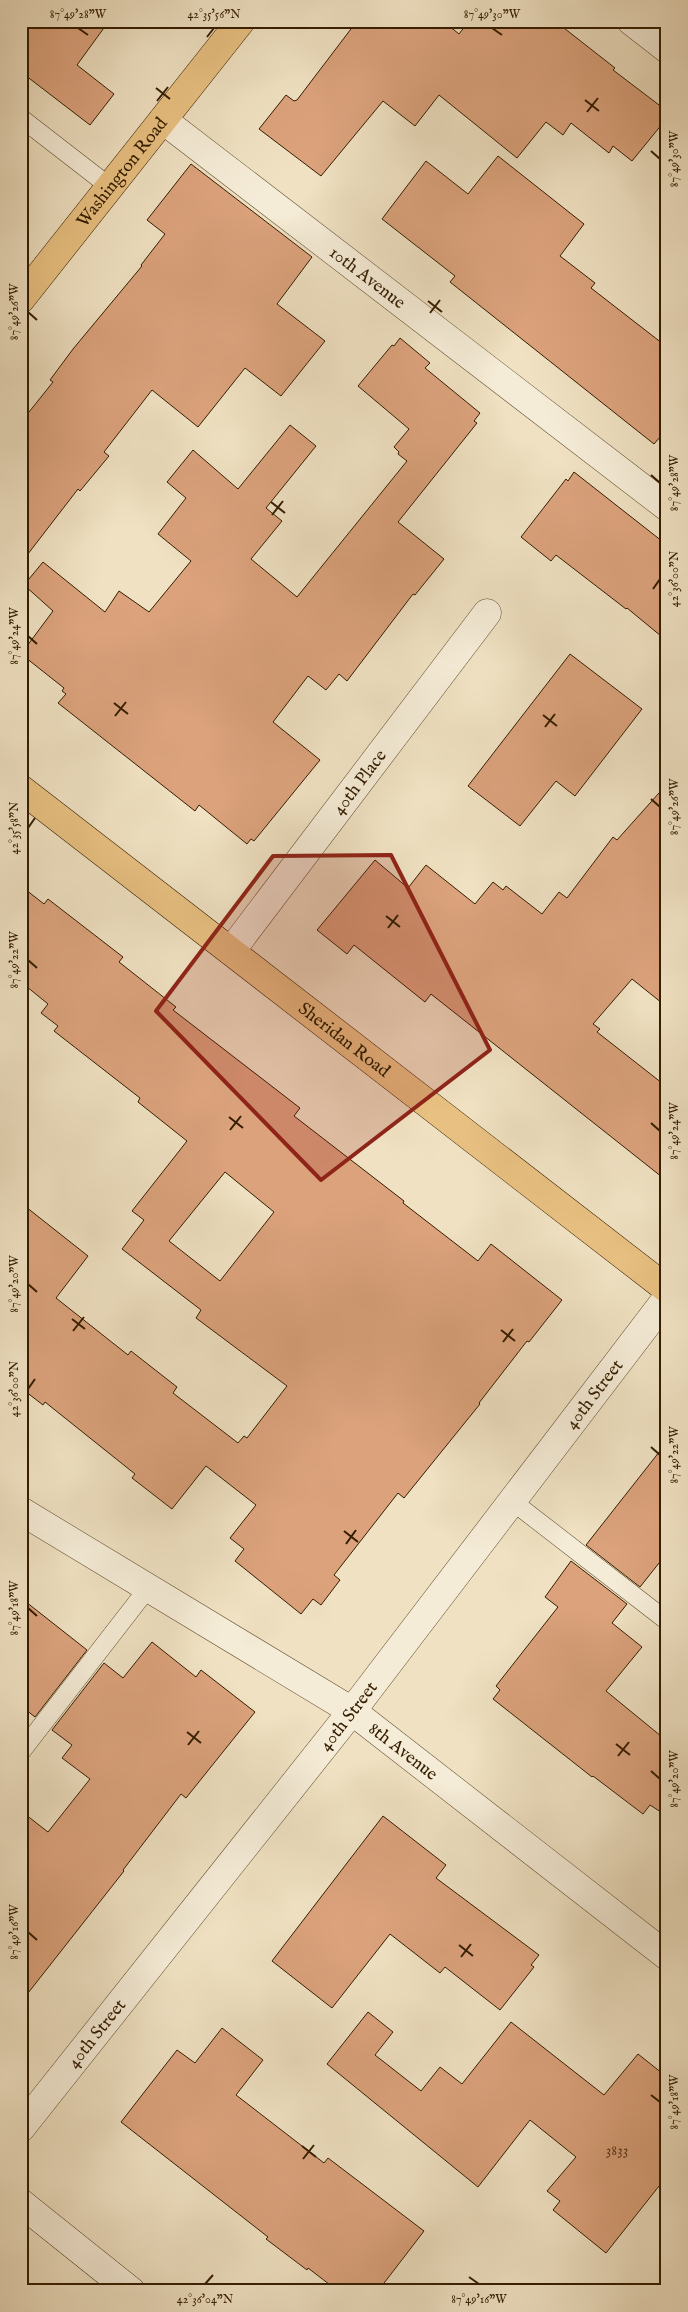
<svg xmlns="http://www.w3.org/2000/svg" width="688" height="2312" viewBox="0 0 688 2312" font-family="'IM FELL English',serif">
<rect width="100%" height="100%" fill="#efe1c2"/>
<filter id="stains"><feTurbulence type="fractalNoise" baseFrequency=".004" numOctaves="4"/><feColorMatrix values="0 0 0 0 .2 0 0 0 0 .09 0 0 0 0 .02 0 0 0 .5 -.17"/></filter>
<radialGradient id="worn" r=".72"><stop offset=".6" stop-color="#630" stop-opacity="0"/><stop offset="1" stop-color="#630" stop-opacity=".3"/></radialGradient>
<g fill="#dba27c" stroke="#341d00" fill-rule="evenodd">
<path d="M21 21H109L77 65 114 94 90 125 21 72Z"/>
<path d="M357 21H443L459 34 469 21H555L615 68 613 70 667 111V118L632 161 613 146 609 153 571 123 563 135 546 122 517 158 439 95 415 126 383 101 321 176 259 129 286 95 294 101 297 100Z"/>
<path d="M498 156 584 224 560 256 595 283 591 288 667 347V429L654 444 450 282 455 276 382 219 426 161 468 194Z"/>
<path d="M191 164 312 257 277 304 325 341 281 396 245 368 198 427 152 390 104 452 109 456 80 491 78 489 21 563V422L53 382 50 380 73 349 142 266 141 265 165 234 147 220Z"/>
<path d="M400 338 430 363 425 368 480 413 474 421 477 423 398 522 444 559 415 595 413 594 347 681 339 674 326 690 308 676 273 722 320 760 254 841 251 839 247 844 199 805 195 811 58 703 66 694 62 691 64 688 21 654 53 611 24 585 43 562 105 612 119 591 149 612 191 561 158 534 186 498 167 482 193 450 238 489 290 425 316 446 266 508 282 521 251 559 297 597 407 461 398 454 399 452 394 447 409 429 358 386 392 345 394 346Z"/>
<path d="M574 472 667 545V641L627 608 626 609 556 555 551 561 521 537 566 479 568 481Z"/>
<path d="M570 654 642 709 575 796 556 781 520 826 468 786Z"/>
<path d="M667 784V1007L632 979 593 1024 600 1029 597 1032 667 1087V1181L431 994 425 1002 354 945 347 954 317 930 375 860 408 888 426 865 475 904 493 882 503 890 506 886 542 914 559 892 567 898 613 837 617 840Z"/>
<path d="M21 886 44 904 48 899 123 957 119 962 176 1007 173 1010 300 1108 294 1116 404 1201 403 1203 478 1261 491 1244 562 1300 529 1342 527 1341 479 1403 480 1404 404 1498 398 1493 334 1575 340 1580 321 1605 313 1599 301 1614 235 1561 244 1549 230 1538 256 1505 206 1466 172 1509 132 1478 135 1474 45 1402 43 1405 21 1388V1203L88 1256 56 1298 128 1355 131 1351 177 1387 173 1393 238 1443 244 1436 247 1438 287 1386 196 1318 201 1310 122 1249 144 1220 132 1211 187 1141 138 1102 140 1098 54 1031 58 1026 41 1013 48 1004 21 982ZM225 1172 274 1212 220 1281 169 1241Z"/>
<path d="M667 1442V1553L640 1587 586 1545Z"/>
<path d="M571 1561 627 1604 612 1623 642 1647 606 1691 667 1741V1816L650 1805 643 1814 593 1776 592 1777 493 1699 500 1690 496 1686 558 1607 545 1597Z"/>
<path d="M21 1598 87 1650 35 1717 21 1706Z"/>
<path d="M152 1642 196 1677 201 1670 255 1712 186 1798 181 1794 123 1870 124 1871 21 2002V1811L48 1832 90 1779 62 1758 72 1745 52 1730 104 1663 123 1678Z"/>
<path d="M383 1816 446 1865 436 1878 539 1955 531 1965 534 1967 500 2010 445 1967 440 1973 390 1934 332 2008 272 1961Z"/>
<path d="M368 2012 393 2032 375 2055 421 2091 440 2067 462 2084 511 2022 604 2095 638 2054 667 2077V2176L606 2253 553 2210 560 2201 547 2191 576 2157 530 2120 478 2187 327 2064Z"/>
<path d="M222 2028 263 2060 236 2095 324 2163 328 2158 424 2231 378 2291H338L308 2268 307 2270 266 2239 268 2237 121 2122 177 2050 195 2063Z"/>
</g>
<g fill="none" stroke-linecap="round" stroke-linejoin="round">
<g stroke="#634e30" stroke-width="19">
<g id="lane">
<path d="M21 118 110 187"/>
<path d="M512 1501 667 1621"/>
<path d="M21 1752 148 1588"/>
</g>
</g>
<g stroke="#634e30" stroke-width="29">
<g id="street">
<path d="M631 21 667 49"/>
<path id="s1" d="M163 120 667 507"/>
<path id="s2" d="M231 951 487 613"/>
<path id="s3" d="M21 1511 352 1711 667 1956"/>
<path id="s4" d="M21 2128 352 1711 667 1298"/>
</g>
</g>
<g stroke="#341d00" stroke-width="29">
<path id="secondary" d="M21 2203 131 2291"/>
</g>
<g stroke="#341d00" stroke-width="29">
<g id="primary">
<path id="s5" d="M21 299 241 21"/>
<path id="s6" d="M21 789 667 1289"/>
</g>
</g>
<use href="#lane" stroke="#f5ecd7" stroke-width="18"/>
<use href="#street" stroke="#f5ecd7" stroke-width="28"/>
<use href="#secondary" stroke="#f5ecd7" stroke-width="28"/>
<use href="#primary" stroke="#e8c081" stroke-width="28"/>
</g>
<path fill="#8f2418" fill-opacity="0.2" stroke="#8f2418" stroke-width="4" stroke-linejoin="round" d="M391 855 490 1050 321 1180 156 1011 273 856Z"/>
<path fill="none" stroke="#341d00" stroke-width="2" d="M78 28 88 35M492 28 502 35M207 37 214 28M156 88 170 99M585 100 599 111M157 101 168 87M587 112 598 98M651 151 660 159M428 301 442 312M28 312 37 320M430 313 440 300M651 475 660 483M271 502 285 513M272 515 283 501M653 589 660 579M28 636 37 644M114 703 128 714M543 715 557 726M115 716 126 702M545 727 555 714M651 799 660 807M28 828 35 818M386 916 400 927M388 928 398 915M28 960 37 968M229 1117 243 1128M651 1123 660 1131M230 1130 241 1116M28 1284 37 1292M72 1319 85 1329M501 1330 515 1341M73 1331 84 1317M503 1342 513 1329M28 1389 35 1379M651 1447 660 1455M344 1531 358 1542M346 1544 356 1530M28 1608 37 1616M187 1732 201 1743M616 1744 630 1755M188 1745 199 1731M618 1756 629 1742M651 1771 660 1779M28 1932 37 1940M459 1945 473 1956M461 1957 471 1944M651 2095 660 2102M302 2146 316 2157M303 2159 314 2145M469 2277 479 2284M205 2284 213 2275"/>
<g text-anchor="middle" stroke-width="4" stroke-linejoin="round" paint-order="stroke">
<g font-size="15" fill="#5e3e1f">
<text x="617" y="2155">3833</text>
</g>
<g font-size="18" fill="#341d00" stroke="#f5ecd7">
<text dy="6" stroke="none"><textPath href="#s5" startOffset="162">Washington Road</textPath></text>
<text dy="6" stroke="none"><textPath href="#s1" startOffset="258">10th Avenue</textPath></text>
<text dy="6" stroke="none"><textPath href="#s2" startOffset="212">40th Place</textPath></text>
<text dy="6" stroke="none"><textPath href="#s6" startOffset="409">Sheridan Road</textPath></text>
<text dy="6" stroke="none"><textPath href="#s4" startOffset="931">40th Street</textPath></text>
<text dy="6" stroke="none"><textPath href="#s4" startOffset="526">40th Street</textPath></text>
<text dy="6" stroke="none"><textPath href="#s3" startOffset="452">8th Avenue</textPath></text>
<text dy="6" stroke="none"><textPath href="#s4" startOffset="121">40th Street</textPath></text>
</g>
</g>
<rect width="688" height="2312" fill="none" stroke="#efe1c2" stroke-width="55"/>
<rect x="28" y="28" width="632" height="2256" fill="none" stroke="#341d00" stroke-width="2"/>
<g font-size="12" text-anchor="middle" fill="#341d00">
<text x="78" y="18">87°49'28"W</text>
<text x="214" y="18">42°35'56"N</text>
<text x="492" y="18">87°49'30"W</text>
<text transform="translate(674 159) rotate(-90)" y="4">87°49'30"W</text>
<text transform="translate(14 312) rotate(-90)" y="4">87°49'26"W</text>
<text transform="translate(674 483) rotate(-90)" y="4">87°49'28"W</text>
<text transform="translate(674 579) rotate(-90)" y="4">42°36'00"N</text>
<text transform="translate(14 636) rotate(-90)" y="4">87°49'24"W</text>
<text transform="translate(674 807) rotate(-90)" y="4">87°49'26"W</text>
<text transform="translate(14 828) rotate(-90)" y="4">42°35'58"N</text>
<text transform="translate(14 960) rotate(-90)" y="4">87°49'22"W</text>
<text transform="translate(674 1131) rotate(-90)" y="4">87°49'24"W</text>
<text transform="translate(14 1284) rotate(-90)" y="4">87°49'20"W</text>
<text transform="translate(14 1389) rotate(-90)" y="4">42°36'00"N</text>
<text transform="translate(674 1455) rotate(-90)" y="4">87°49'22"W</text>
<text transform="translate(14 1608) rotate(-90)" y="4">87°49'18"W</text>
<text transform="translate(674 1779) rotate(-90)" y="4">87°49'20"W</text>
<text transform="translate(14 1932) rotate(-90)" y="4">87°49'16"W</text>
<text transform="translate(674 2102) rotate(-90)" y="4">87°49'18"W</text>
<text x="205" y="2303">42°36'04"N</text>
<text x="479" y="2303">87°49'16"W</text>
</g>
<rect width="100%" height="100%" filter="url(#stains)"/>
<rect width="100%" height="100%" fill="url(#worn)"/>
</svg>
